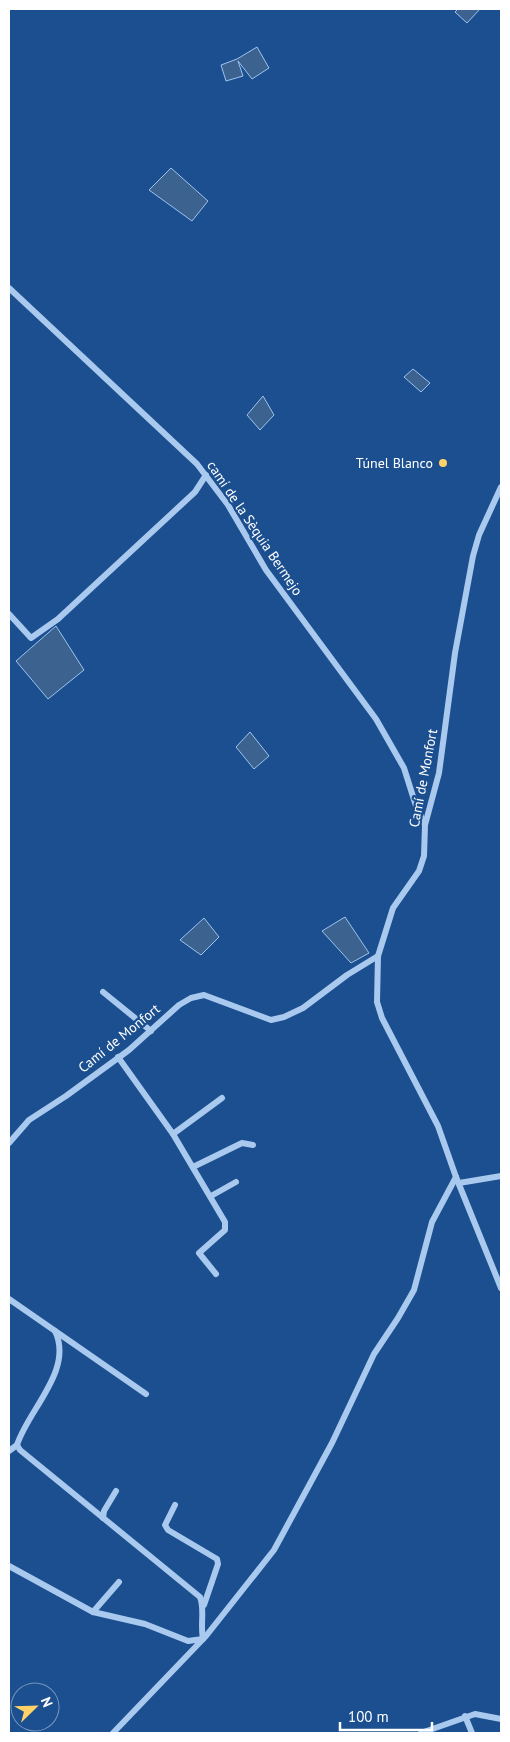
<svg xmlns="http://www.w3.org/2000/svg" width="510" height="1742" viewBox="0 0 510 1742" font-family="'PT Sans',sans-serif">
<rect width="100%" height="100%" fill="#1b4f8f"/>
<g fill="#3c6290" stroke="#9cc4f0">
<path d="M458 9H480L467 23 455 12Z"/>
<path d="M257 47 269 68 252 79 238 61 243 76 226 81 221 65 237 59Z"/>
<path d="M171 168 208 201 192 221 149 190Z"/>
<path d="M413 369 430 383 421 392 404 377Z"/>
<path d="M263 396 274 415 260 430 247 415Z"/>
<path d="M56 626 84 670 48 699 16 661Z"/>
<path d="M250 732 269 756 254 769 236 747Z"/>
<path d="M345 917 369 953 351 963 322 931Z"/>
<path d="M204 918 219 937 201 955 180 940Z"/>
</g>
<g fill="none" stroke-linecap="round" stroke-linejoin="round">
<g stroke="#a9c9ee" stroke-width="6">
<path d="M9 288 197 464 228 505 266 570 376 719 404 768 416 806 425 825"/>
<path d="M501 487 479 535 473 556 455 653 439 773 425 825 424 856 419 871 393 908 378 956 377 1002 382 1018 438 1126 456 1177 501 1288"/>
<path d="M9 614 31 638 58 619 195 492 206 475"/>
<path d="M103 992 151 1031"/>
<path d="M118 1057 173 1134 225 1222V1230L199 1253 216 1274"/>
<path d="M173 1134 222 1098"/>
<path d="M9 1143 29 1120 66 1096 129 1050 179 1005 191 998 204 995 271 1020 284 1017 303 1008 347 975 378 956"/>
<path d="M193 1167 242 1143 253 1145"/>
<path d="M459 1183 501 1176"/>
<path d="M211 1196 236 1182"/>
<path d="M9 1299 146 1394"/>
<path d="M9 1451 17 1445"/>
<path d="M175 1505 165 1525 168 1530 217 1559 218 1564 204 1605"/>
<path d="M103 1518 104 1511 116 1491"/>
<path d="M9 1566 93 1612 145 1624 188 1641 203 1639C200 1624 205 1609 200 1597L20 1450 17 1445C28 1410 74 1370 55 1331"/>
<path d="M93 1612 119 1582"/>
<path d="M465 1716 472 1733"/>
<path d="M113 1733 206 1636 274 1550 332 1443 374 1354 398 1318 414 1290 432 1222 456 1177"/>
<path d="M421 1733 475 1714 501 1719"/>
</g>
</g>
<circle fill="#ffd166" stroke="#1b4f8f" stroke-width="2" cx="443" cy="463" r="5"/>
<g text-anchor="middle" stroke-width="4.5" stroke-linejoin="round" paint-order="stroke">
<g font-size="14" fill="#fff" stroke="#1b4f8f" text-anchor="end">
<text x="433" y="468">Túnel Blanco</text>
</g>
<g font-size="14" fill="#fff" stroke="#1b4f8f">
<text transform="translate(255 528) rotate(56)" y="5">camí de la Sèquia Bermejo</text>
<text transform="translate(423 778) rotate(-79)" y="5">Camí de Monfort</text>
<text transform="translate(119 1038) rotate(-39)" y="5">Camí de Monfort</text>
</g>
</g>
<rect width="510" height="1742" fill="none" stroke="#ffffff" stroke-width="20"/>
<g transform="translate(35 1707) rotate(67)"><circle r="24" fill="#1b4f8f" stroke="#7695bc"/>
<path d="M0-4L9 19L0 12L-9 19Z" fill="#ffd166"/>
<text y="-8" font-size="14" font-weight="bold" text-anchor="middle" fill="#ffffff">N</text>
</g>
<path d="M340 1722v8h92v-8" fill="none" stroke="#ffffff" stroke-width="2.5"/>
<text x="348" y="1722" font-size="15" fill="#ffffff" stroke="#1b4f8f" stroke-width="4" paint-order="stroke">100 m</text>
</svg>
